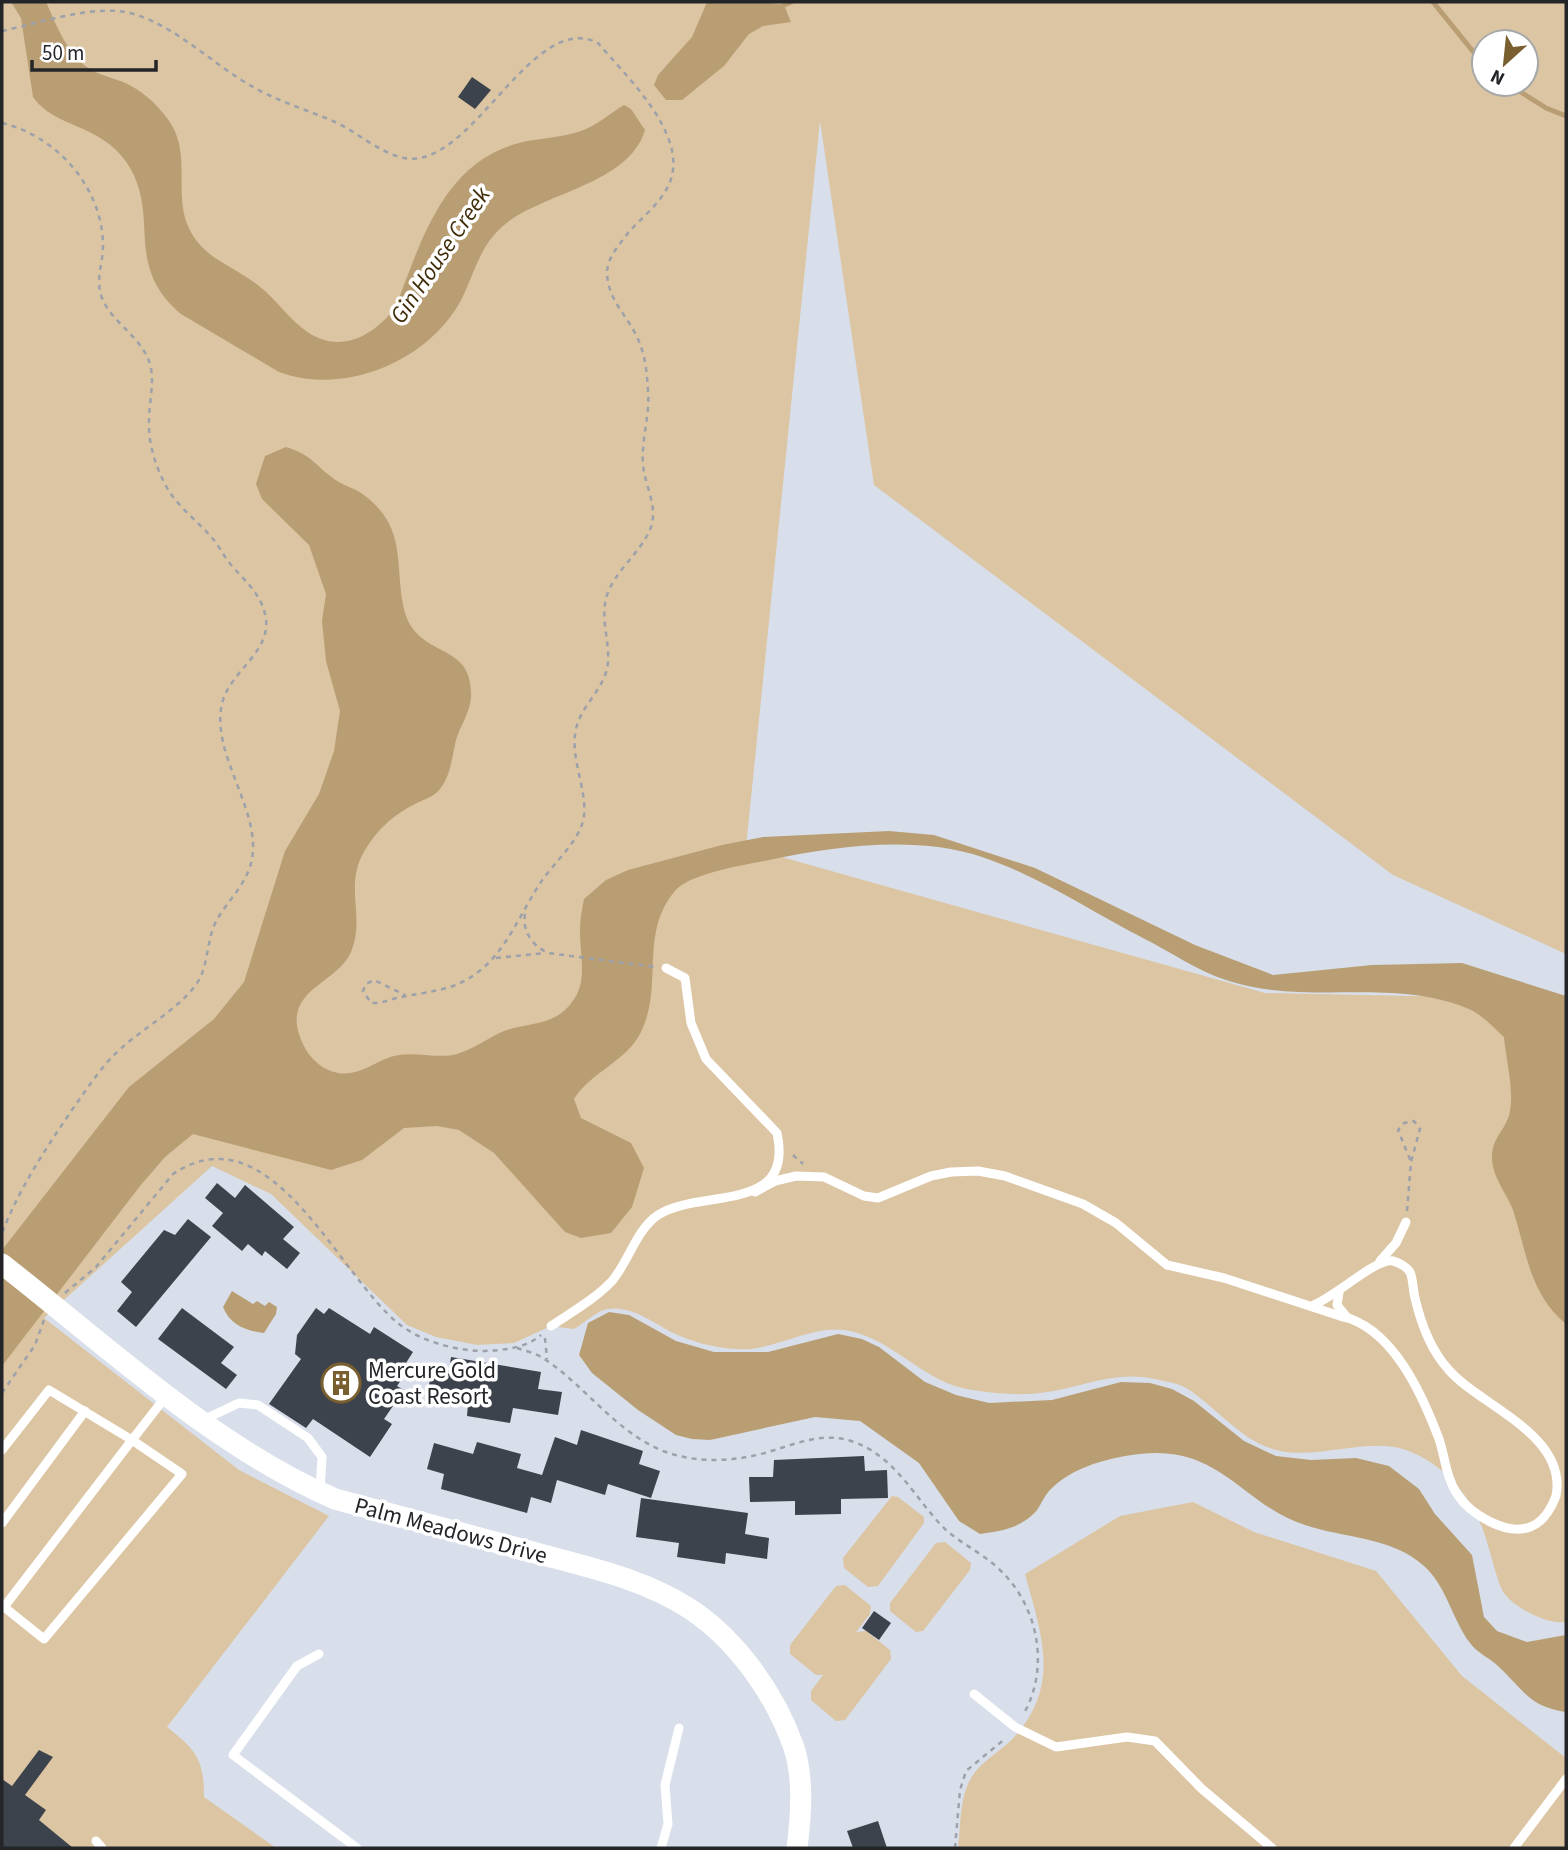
<svg xmlns="http://www.w3.org/2000/svg" width="1568" height="1850" viewBox="0 0 1568 1850" font-family="'Source Sans 3',sans-serif">
<rect width="100%" height="100%" fill="#d8dfea"/>
<g fill="#dcc5a3" fill-rule="evenodd">
<path d="M2 2H1566V954L1393 875 874 485 820 121 746 847 1265 993 1509 998 1566 1016V1622C1548 1625 1511 1607 1502 1590 1494 1571 1490 1549 1483 1530 1471 1495 1441 1462 1406 1450 1371 1437 1319 1459 1280 1451 1242 1443 1218 1408 1186 1388 1178 1383 1168 1382 1159 1380 1118 1369 1086 1386 1047 1392 1021 1396 998 1394 973 1390 925 1384 896 1341 850 1331 812 1323 775 1352 737 1349 715 1348 692 1342 671 1332 653 1322 630 1305 608 1309 598 1310 583 1324 574 1329L551 1326 514 1343 477 1345 436 1337 407 1325 271 1194 212 1166 44 1318 239 1470 329 1516 167 1727C196 1750 204 1759 204 1797L276 1848H2ZM1484 42H1526V84H1484Z"/>
<path d="M892 1496 898 1497 924 1517V1523L878 1586 868 1587 844 1568 843 1558Z"/>
<path d="M1193 1502 1254 1532 1376 1571 1462 1676 1566 1758V1848H958C961 1826 959 1795 973 1775 983 1760 1003 1750 1016 1735 1061 1683 1041 1633 1025 1574L1120 1516Z"/>
<path d="M945 1542 971 1563 970 1570 923 1631 916 1632 890 1611V1603L936 1543Z"/>
<path d="M845 1585 871 1606 870 1614 856 1632 866 1631 890 1650 891 1659 845 1720 836 1721 811 1700V1691L823 1675H816L790 1654V1645L836 1586Z"/>
</g>
<g fill="#b99e74">
<path d="M11 2H46C56 24 65 49 84 65 95 74 110 77 123 82 140 89 156 103 167 118 193 152 173 191 188 226 202 259 233 265 259 286 277 300 290 321 309 333 342 354 374 335 395 308 421 243 442 163 519 143 538 138 559 138 578 132 595 127 609 114 624 105L631 109 645 130C629 185 540 193 503 226 481 245 476 268 464 294 434 359 346 397 279 372L181 314C122 264 162 216 127 163 100 123 54 128 33 97L21 18Z"/>
<path d="M707 2H763L784 5 791 22 763 26 749 34 724 66 682 100H666L654 85 658 75 692 37Z"/>
<path d="M286 447C315 456 316 468 339 482 347 487 357 489 364 495 406 527 395 560 403 605 414 662 473 638 471 696 471 711 460 726 456 740 452 757 451 775 440 789 434 797 424 799 415 804 393 815 378 829 365 850 343 886 366 916 351 952 338 983 285 989 299 1034 305 1053 318 1069 338 1073 361 1077 378 1058 399 1055 418 1052 438 1059 457 1054 474 1049 488 1038 504 1031 520 1025 540 1025 555 1017 561 1014 568 1008 572 1002 589 981 579 953 580 928 580 919 582 909 584 899L606 880 628 870 722 845 763 837 889 831 934 835 1035 868 1195 945 1273 975 1372 965 1462 963 1566 996V1324C1529 1293 1527 1253 1513 1210 1507 1194 1493 1178 1492 1160 1491 1136 1506 1132 1510 1111 1514 1088 1506 1061 1504 1037 1494 1028 1481 1014 1469 1009 1392 977 1307 1006 1229 981 1197 971 1173 953 1143 938 1090 911 1039 876 982 857 916 835 835 846 769 860 745 865 689 873 674 892 639 935 664 984 641 1032 627 1061 591 1072 574 1099L581 1118 631 1143 644 1168 632 1207 611 1233 581 1238 565 1232 494 1153 459 1130 437 1126 404 1128 362 1160 331 1170 193 1134 165 1157 140 1186 2 1366V1250L129 1087 214 1019 244 982 285 851 319 794 334 751 340 711 326 661 322 621 326 594 309 545 262 499 256 484 265 456Z"/>
<path d="M232 1291 253 1304 257 1301 265 1306 269 1302 277 1307 276 1314 264 1333C246 1331 230 1325 223 1307Z"/>
<path d="M609 1312 629 1315 676 1341 714 1352H768L838 1334 862 1339 879 1347 925 1382 956 1395 989 1403 1052 1400 1121 1382 1150 1383 1172 1389 1194 1401 1244 1441 1276 1456 1311 1460 1356 1458 1389 1466 1419 1489 1435 1514 1472 1555 1484 1617 1497 1631 1527 1642 1566 1635V1712C1529 1707 1524 1690 1499 1667 1490 1658 1477 1653 1470 1643 1452 1619 1447 1587 1424 1566 1393 1537 1343 1538 1305 1525 1246 1506 1223 1452 1155 1453 1122 1454 1076 1464 1052 1488 1045 1494 1042 1503 1037 1510 1022 1528 1001 1531 980 1534L959 1521 919 1463 860 1421 815 1417 710 1440 692 1439 676 1435 638 1410 592 1373 579 1355 588 1323Z"/>
</g>
<g fill="none" stroke-linecap="round" stroke-linejoin="round">
<g stroke="#b99e74" stroke-width="5">
<path d="M1433 2 1484 65"/>
<path d="M778 8 791 2"/>
<path d="M1508 84 1546 108 1566 116"/>
</g>
</g>
<g fill="#3d434c">
<path d="M472 77 491 90 475 109 458 97Z"/>
<path d="M217 1183 235 1198 245 1185 294 1227 283 1239 300 1253 287 1269 265 1251 262 1256 248 1244 242 1251 212 1226 223 1213 205 1198Z"/>
<path d="M188 1219 211 1237 136 1327 117 1311 132 1292 121 1282 164 1230 175 1235Z"/>
<path d="M182 1308 234 1347 221 1363 237 1375 226 1389 158 1339Z"/>
<path d="M316 1308 324 1314 329 1308 370 1334 374 1327 413 1352 406 1363 412 1364 397 1386 404 1390 384 1419 392 1424 370 1457 313 1419 306 1428 269 1404 301 1359 295 1354 297 1335Z"/>
<path d="M451 1357 541 1372 538 1389 562 1392 558 1415 513 1408 510 1423 467 1416 468 1404 427 1397 432 1367 449 1370Z"/>
<path d="M581 1430 643 1451 639 1464 660 1471 651 1498 608 1484 605 1495 557 1480 551 1503 531 1497 527 1513 441 1489 444 1474 427 1469 434 1443 473 1454 477 1442 521 1454 517 1468 542 1475 555 1437 577 1445Z"/>
<path d="M864 1456 865 1471 887 1470 888 1498 841 1499V1514L795 1515V1501L750 1502 749 1477H773L774 1460Z"/>
<path d="M641 1498 748 1513 745 1534 769 1538 767 1559 726 1553 725 1564 677 1557 679 1543 636 1537Z"/>
<path d="M874 1611 891 1623 879 1640 862 1628Z"/>
<path d="M39 1750 53 1757 25 1795 46 1810 39 1820 73 1848H2V1779L12 1786Z"/>
<path d="M878 1821 887 1848H853L847 1831Z"/>
</g>
<g fill="none" stroke-linecap="round" stroke-linejoin="round">
<g stroke="#9ca1aa" stroke-width="2.5" stroke-dasharray="5 5" stroke-linecap="butt">
<path d="M2 31C35 24 83 8 117 11 166 15 213 66 255 88 280 102 307 110 333 121 356 131 379 153 404 158 472 171 531 9 598 43 626 76 686 132 671 179 664 201 642 217 628 233 619 245 607 258 607 273 608 299 625 313 636 335 645 352 647 372 648 391 650 416 641 440 643 465 645 486 658 506 651 527 641 553 616 569 607 595 599 620 612 645 607 669 602 690 583 705 577 725 568 755 587 786 584 816 581 839 556 861 543 879 514 921 502 971 447 988 425 994 402 995 380 1003H371L363 991 366 984 374 980 405 995"/>
<path d="M2 123C57 136 103 188 103 246 103 264 95 280 102 298 113 325 144 337 151 368 154 385 149 403 149 421 148 442 155 465 165 484 176 506 197 520 213 539 220 547 224 557 232 566 245 581 260 593 265 614 274 650 232 670 223 700 207 754 267 814 250 867 243 887 228 901 218 918 205 939 210 967 195 986 174 1013 139 1030 114 1055 99 1070 87 1089 74 1107 46 1148 20 1187 2 1233"/>
<path d="M525 914C522 932 533 946 548 953L656 967"/>
<path d="M496 958 545 953"/>
<path d="M793 1155 803 1164"/>
<path d="M1407 1211 1411 1162 1420 1129 1414 1121 1404 1123 1398 1130 1411 1162"/>
<path d="M65 1293 96 1267 173 1174C271 1108 339 1277 399 1324 422 1342 457 1351 485 1351 505 1350 526 1348 541 1335"/>
<path d="M545 1338 547 1359"/>
<path d="M517 1348C526 1351 538 1354 546 1360 586 1387 616 1432 663 1451 695 1463 728 1462 761 1454 792 1446 821 1430 854 1442 895 1457 913 1495 941 1525 958 1543 982 1552 1000 1570 1039 1607 1050 1669 1023 1715"/>
<path d="M2 1393 35 1345 44 1320"/>
<path d="M955 1848 960 1790 966 1771 1006 1738"/>
</g>
<g stroke="#fff" stroke-width="9">
<path d="M755 1192 775 1181 796 1176 824 1177 864 1196 878 1198 931 1176 951 1172 978 1171 1005 1176 1083 1204 1116 1223 1167 1265 1224 1278 1340 1316C1392 1326 1422 1394 1439 1439 1445 1457 1446 1477 1457 1494 1470 1514 1506 1536 1530 1527 1544 1522 1551 1509 1556 1496 1568 1434 1478 1405 1448 1369 1430 1349 1421 1324 1415 1298 1413 1291 1413 1278 1410 1272 1407 1267 1398 1262 1393 1261 1375 1258 1335 1298 1311 1306"/>
<path d="M1380 1261 1396 1243 1406 1222"/>
<path d="M1339 1292 1337 1305 1346 1316"/>
<path d="M551 1326C572 1312 595 1299 612 1281 629 1261 636 1230 658 1215 699 1188 795 1215 777 1133L706 1059 691 1023 685 978 666 968"/>
<path d="M203 1420 239 1403 258 1405 308 1438 322 1457 320 1491"/>
<path d="M2 1450 49 1390 132 1440 4 1607 2 1605"/>
<path d="M2 1523 85 1411"/>
<path d="M4 1607 44 1639 182 1474 132 1440 167 1395"/>
<path d="M319 1654 297 1666 233 1755 357 1848"/>
<path d="M974 1694 1015 1727 1056 1747 1127 1737 1155 1741 1202 1789 1272 1848"/>
<path d="M96 1841 102 1848"/>
<path d="M661 1848 668 1824 665 1785 679 1728"/>
<path d="M1514 1848 1566 1779"/>
</g>
<path stroke="#fff" stroke-width="21" d="M2 1264C106 1345 214 1447 335 1499 402 1517 469 1535 536 1553 588 1567 644 1579 690 1609 737 1640 776 1695 794 1748 804 1779 801 1816 797 1848"/>
</g>
<defs>
<g id="building-ring" transform="scale(2.0125)"><circle r="9.5" fill="#fff" stroke="#795e30" stroke-width="1.5"/><path d="M-4-6H4V6H1V3H-1V6H-4ZM-2.5-4.3h1.7v1.8h-1.7ZM.8-4.3h1.7v1.8H.8ZM-2.5-1h1.7V.8h-1.7ZM.8-1h1.7V.8H.8Z" fill="#795e30"/></g>
</defs>
<g fill-rule="evenodd">
<use href="#building-ring" x="341" y="1383"/>
</g>
<g text-anchor="middle" stroke-width="7" stroke-linejoin="round" paint-order="stroke">
<g font-size="23" fill="#232529" stroke="#fff" text-anchor="start">
<text x="368" y="1378">Mercure Gold<tspan x="368" dy="26">Coast Resort</tspan></text>
</g>
<g font-size="23" fill="#232529" stroke="#fff">
<text transform="translate(451 1530) rotate(15)" y="8">Palm Meadows Drive</text>
</g>
<g font-size="24" font-style="italic" fill="#412d09" stroke="#fff">
<text transform="translate(440 255) rotate(-56)" y="8">Gin House Creek</text>
</g>
</g>
<rect width="1568" height="1850" fill="none" stroke="#232529" stroke-width="7"/>
<g transform="translate(1505 63) rotate(207)"><circle r="33" fill="#ffffff" stroke="#a7a8a9" stroke-width="2"/>
<path d="M0-5L12 26L0 18L-12 26Z" fill="#795e30"/>
<text y="-10" font-size="19" font-weight="bold" text-anchor="middle" fill="#232529">N</text>
</g>
<path d="M32 60v10h124v-10" fill="none" stroke="#232529" stroke-width="3.5"/>
<text x="42" y="60" font-size="21" fill="#232529" stroke="#ffffff" stroke-width="5" paint-order="stroke">50 m</text>
</svg>
